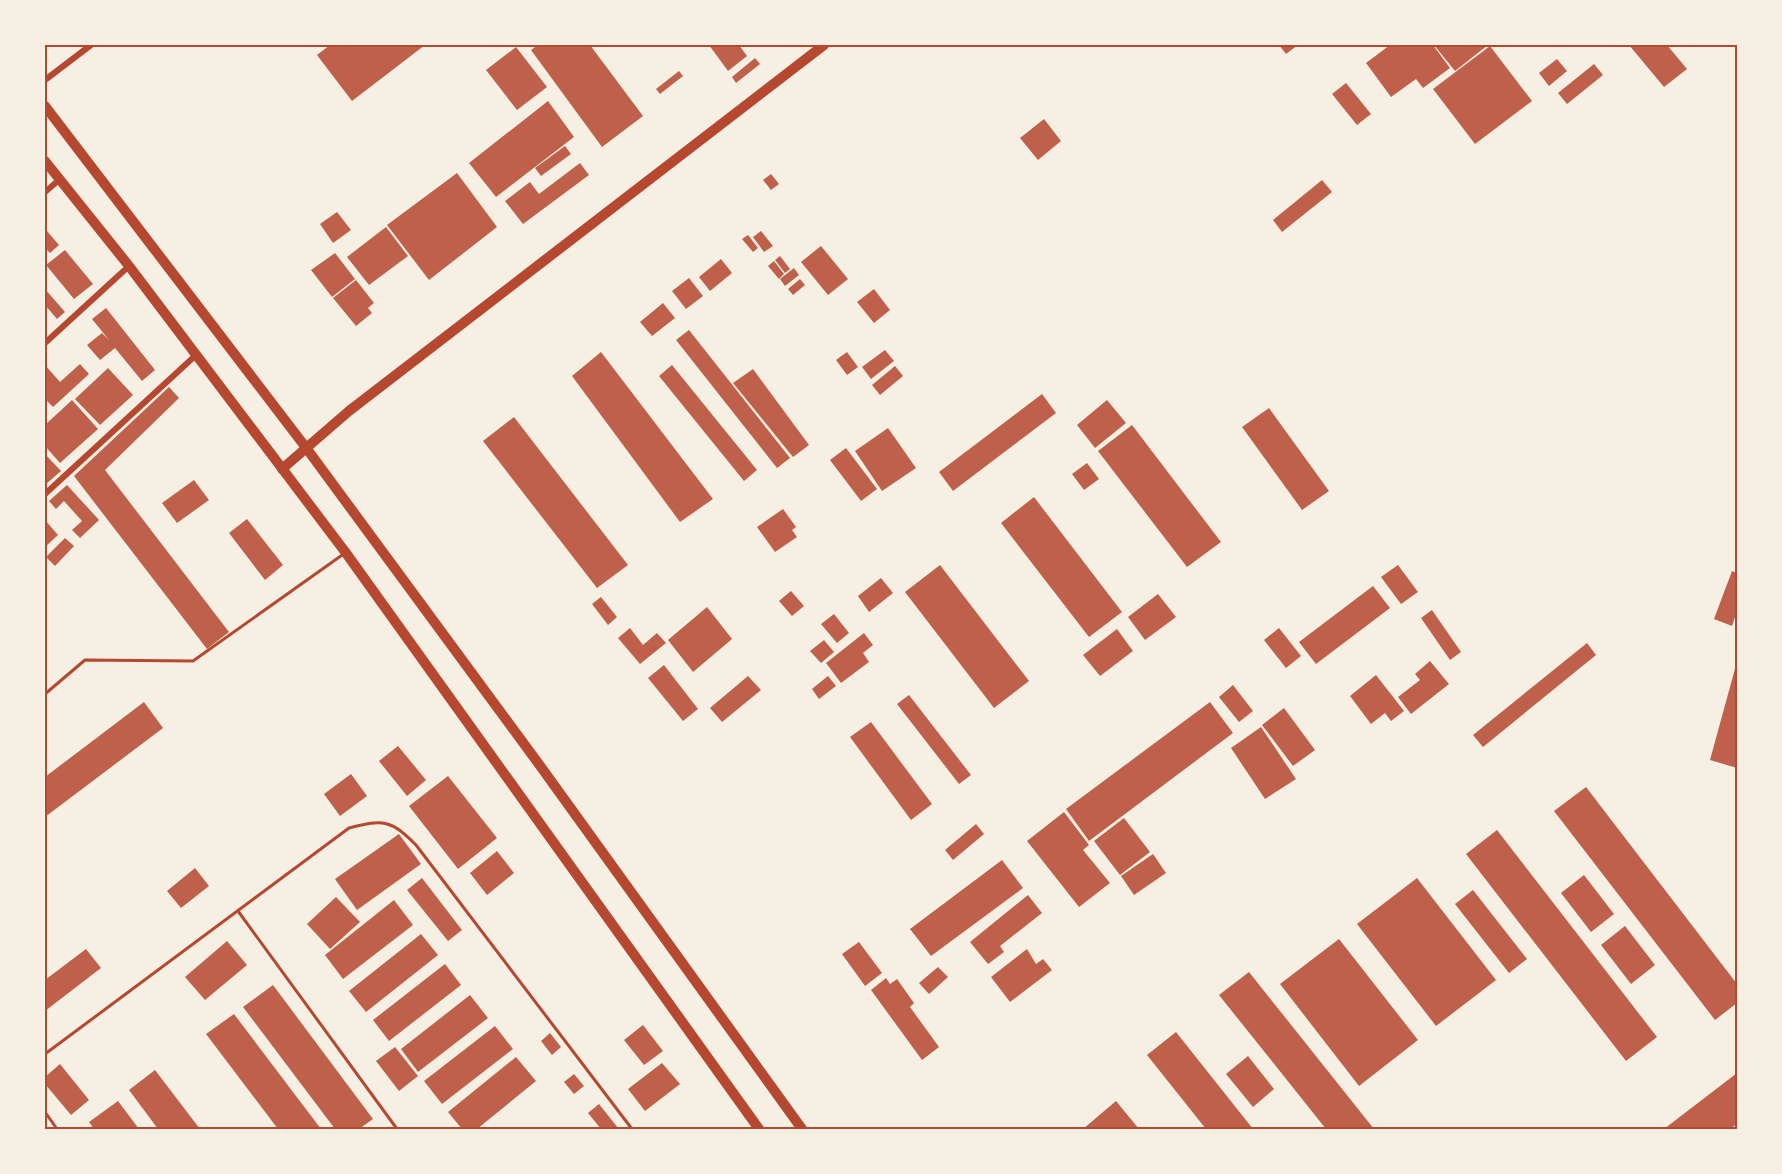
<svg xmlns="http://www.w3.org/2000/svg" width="1782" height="1174" viewBox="0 0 1782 1174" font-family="'Noto Sans',sans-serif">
<rect width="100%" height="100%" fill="#f6efe4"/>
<g fill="#bf614a">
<path d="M330 45H425L352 101 317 55Z"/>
<path d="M538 45H590L643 116 602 147 531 50Z"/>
<path d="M709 45H739L747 56 728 71Z"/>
<path d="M1279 45H1298L1286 54Z"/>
<path d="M1390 45H1433L1450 68 1423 88 1416 79 1391 97 1366 63Z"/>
<path d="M1434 45H1488L1455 71Z"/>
<path d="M1629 45H1667L1687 69 1664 87Z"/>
<path d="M1490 46 1532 101 1475 144 1433 89Z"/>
<path d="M516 47 547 87 517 110 486 70Z"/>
<path d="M755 58 760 64 736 83 732 77Z"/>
<path d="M1557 59 1567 71 1549 86 1539 73Z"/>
<path d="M1594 64 1603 75 1567 104 1558 93Z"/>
<path d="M679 71 683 76 660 94 656 89Z"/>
<path d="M1346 83 1371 114 1357 125 1332 94Z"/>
<path d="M548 101 574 137 496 197 469 163Z"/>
<path d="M1044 119 1061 141 1038 160 1020 138Z"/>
<path d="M565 146 571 154 541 176 535 168Z"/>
<path d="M580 163 589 175 523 224 505 201 530 182 539 194Z"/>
<path d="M457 173 497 227 429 280 387 225Z"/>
<path d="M771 174 779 184 771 190 763 180Z"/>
<path d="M1322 180 1332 192 1282 232 1273 220Z"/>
<path d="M337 212 351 230 333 243 320 224Z"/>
<path d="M386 227 408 256 369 285 347 257Z"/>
<path d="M47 231 59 245 50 253 45 248V233Z"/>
<path d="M761 231 773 246 764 252 753 237Z"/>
<path d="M748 235 758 248 753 252 742 239Z"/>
<path d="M821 246 848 279 828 295 801 262Z"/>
<path d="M65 250 93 284 74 299 46 265Z"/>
<path d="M335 253 355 279 332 297 311 270Z"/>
<path d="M780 256 790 269 785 273 775 260Z"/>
<path d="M721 259 732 273 710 291 699 277Z"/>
<path d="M774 261 784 274 779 279 768 266Z"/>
<path d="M794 268 799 275 785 286 780 279Z"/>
<path d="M689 278 703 296 686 309 672 291Z"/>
<path d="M800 279 805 285 793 295 788 289Z"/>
<path d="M356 280 374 303 368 308 372 313 356 326 333 298Z"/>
<path d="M45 289 65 312 57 319 45 305Z"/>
<path d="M874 289 890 310 874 323 857 302Z"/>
<path d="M663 303 675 318 652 336 640 322Z"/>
<path d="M106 308 155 370 142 381 115 348 100 360 87 345 102 333 109 340 92 319Z"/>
<path d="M689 330 790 458 777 468 676 340Z"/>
<path d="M885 350 894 361 871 379 862 367Z"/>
<path d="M601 352 713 499 680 522 572 376Z"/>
<path d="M847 352 858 367 847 375 836 360Z"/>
<path d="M80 364 89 374 53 407 45 399V365L60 382Z"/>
<path d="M672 365 757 470 744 481 659 376Z"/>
<path d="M895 366 903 376 880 395 872 385Z"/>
<path d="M108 368 133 395 100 425 75 399Z"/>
<path d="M753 369 809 445 793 457 733 383Z"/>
<path d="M169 387 179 398 105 470 229 632 207 649 74 476Z"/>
<path d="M1042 394 1056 413 953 491 939 472Z"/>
<path d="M72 400 98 429 60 463 45 446V425Z"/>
<path d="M1107 400 1126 423 1095 448 1077 425Z"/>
<path d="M1269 408 1329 491 1302 510 1242 427Z"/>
<path d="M514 417 628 565 597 588 483 441Z"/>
<path d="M1132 425 1221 542 1187 567 1098 451Z"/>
<path d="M888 428 916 468 882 491 855 451Z"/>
<path d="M846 448 877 489 861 501 830 460Z"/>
<path d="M45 454 61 471 45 485Z"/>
<path d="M1087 463 1099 479 1084 490 1072 474Z"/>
<path d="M194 480 209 500 177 523 162 503Z"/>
<path d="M67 485 99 520 80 538 72 530 82 521 64 501 56 509 49 501Z"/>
<path d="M1034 497 1122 612 1089 637 1001 523Z"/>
<path d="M783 509 796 527 792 530 797 537 775 552 757 527Z"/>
<path d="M247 519 283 565 265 580 229 533Z"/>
<path d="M45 520 58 535 45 547Z"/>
<path d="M65 538 74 546 55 566 46 557Z"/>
<path d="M940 565 1029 681 994 708 905 592Z"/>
<path d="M1398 565 1418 592 1401 604 1381 577Z"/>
<path d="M1732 571 1737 573V611L1732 626 1714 619Z"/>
<path d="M881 578 893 593 869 612 858 596Z"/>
<path d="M1373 586 1390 608 1316 664 1299 642Z"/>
<path d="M791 591 804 606 792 616 779 601Z"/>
<path d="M1158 594 1176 617 1145 640 1128 617Z"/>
<path d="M601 597 617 617 608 625 592 604Z"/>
<path d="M707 607 732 639 693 672 668 640Z"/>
<path d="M1432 610 1461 652 1450 660 1421 618Z"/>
<path d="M834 614 849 633 837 643 821 624Z"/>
<path d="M630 628 643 645 657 633 666 643 640 664 618 638Z"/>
<path d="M1279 628 1301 656 1286 668 1264 640Z"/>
<path d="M1117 629 1133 651 1100 676 1083 655Z"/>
<path d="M864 633 873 645 863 653 869 662 841 683 826 663Z"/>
<path d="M824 640 834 652 821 663 810 651Z"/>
<path d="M1587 643 1596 655 1483 747 1473 735Z"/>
<path d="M1430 661 1449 684 1411 714 1398 697 1420 680 1415 674Z"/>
<path d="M664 665 698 709 683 721 648 678Z"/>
<path d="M1736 665H1737V768L1710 760Z"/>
<path d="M1376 675 1404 711 1391 721 1385 713 1371 724 1350 696Z"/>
<path d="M748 676 761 690 722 722 710 708Z"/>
<path d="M828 676 836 686 819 699 812 689Z"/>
<path d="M1233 685 1253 711 1239 722 1219 697Z"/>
<path d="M909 695 971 775 959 784 897 704Z"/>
<path d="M144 702 163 728 45 817V777Z"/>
<path d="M1210 702 1233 733 1089 841 1066 809Z"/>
<path d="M1284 708 1315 750 1293 766 1262 725Z"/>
<path d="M871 722 932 804 911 820 850 737Z"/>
<path d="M1261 727 1296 779 1265 799 1231 748Z"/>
<path d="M398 746 426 780 407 796 379 761Z"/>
<path d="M351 774 367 796 340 816 324 794Z"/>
<path d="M448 776 497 838 458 869 409 806Z"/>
<path d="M1586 787 1737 984V1003L1715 1020 1554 811Z"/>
<path d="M1064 812 1089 845 1083 850 1110 883 1079 907 1027 841Z"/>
<path d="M1124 818 1150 852 1120 875 1094 841Z"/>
<path d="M976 824 984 834 953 860 945 850Z"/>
<path d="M1497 830 1657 1037 1626 1061 1466 854Z"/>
<path d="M399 834 421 864 357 910 335 879Z"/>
<path d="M497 851 514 873 487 895 470 873Z"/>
<path d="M1153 854 1166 873 1134 895 1121 876Z"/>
<path d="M1002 860 1023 888 931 956 910 929Z"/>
<path d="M195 868 209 886 181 908 167 891Z"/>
<path d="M1584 875 1614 914 1591 932 1561 893Z"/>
<path d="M422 878 462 930 448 941 407 890Z"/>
<path d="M1417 878 1496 980 1436 1026 1357 924Z"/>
<path d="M1473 890 1527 959 1509 973 1455 904Z"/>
<path d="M1028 895 1042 913 1000 946 1004 952 988 964 970 942Z"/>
<path d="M336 897 360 922 330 949 307 924Z"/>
<path d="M394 900 413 925 343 979 325 955Z"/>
<path d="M1625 926 1655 965 1631 984 1601 945Z"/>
<path d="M421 934 438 955 366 1012 349 991Z"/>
<path d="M1339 939 1418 1040 1359 1086 1280 984Z"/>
<path d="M227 941 247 965 205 1000 185 977Z"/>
<path d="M859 942 882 973 865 986 842 954Z"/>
<path d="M86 949 101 968 45 1011V980Z"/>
<path d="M1027 949 1036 964 1043 959 1052 970 1010 1002 991 977Z"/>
<path d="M445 964 461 985 389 1041 373 1020Z"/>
<path d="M938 967 948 977 929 994 919 983Z"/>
<path d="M1249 972 1374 1129H1326L1219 995Z"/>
<path d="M886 978 890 984 897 979 914 1003 910 1007 939 1047 922 1060 871 990Z"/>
<path d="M273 985 373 1119 359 1129H335L243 1007Z"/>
<path d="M470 995 488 1018 418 1072 401 1049Z"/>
<path d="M234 1014 321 1129H278L206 1034Z"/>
<path d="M643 1025 663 1051 644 1065 624 1040Z"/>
<path d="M495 1026 513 1049 442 1104 424 1081Z"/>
<path d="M1176 1032 1253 1129H1206L1147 1055Z"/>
<path d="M550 1033 561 1047 552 1055 541 1041Z"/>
<path d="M395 1047 418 1076 399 1091 376 1061Z"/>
<path d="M1248 1056 1274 1089 1253 1107 1226 1074Z"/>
<path d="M516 1057 536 1081 477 1129H462L448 1112Z"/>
<path d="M662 1063 680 1084 645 1111 628 1089Z"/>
<path d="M60 1064 89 1100 71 1115 45 1084V1077Z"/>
<path d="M155 1070 200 1129H158L129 1090Z"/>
<path d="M1737 1073V1124L1730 1129H1664Z"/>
<path d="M574 1074 584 1086 574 1094 564 1082Z"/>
<path d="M118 1101 139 1129H94L89 1122Z"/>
<path d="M1116 1101 1139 1129H1083Z"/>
<path d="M599 1104 618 1128 617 1129H601L588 1113Z"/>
</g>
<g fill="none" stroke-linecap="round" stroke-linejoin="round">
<g stroke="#b5482f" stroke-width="3">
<path d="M45 694 85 660 193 661 345 553"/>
<path d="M238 911 397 1129"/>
<path d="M45 1054 349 828C384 819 391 820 416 845L632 1129"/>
<path d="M45 1112 57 1129"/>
</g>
<g stroke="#b5482f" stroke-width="6">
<path d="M45 80 91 45"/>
<path d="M45 192 59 180"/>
<path d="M45 343 129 266"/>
<path d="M45 494 196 355"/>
</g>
<g stroke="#b5482f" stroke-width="10">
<path d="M45 106 307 449 541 767 802 1129"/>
<path d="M45 161 129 266 346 553 759 1129"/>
<path d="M282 469 349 411 824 45"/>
</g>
</g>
<rect width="1782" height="1174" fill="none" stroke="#f6efe4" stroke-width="93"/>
<rect x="46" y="46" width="1690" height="1082" fill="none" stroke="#b5482f" stroke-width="2"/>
</svg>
